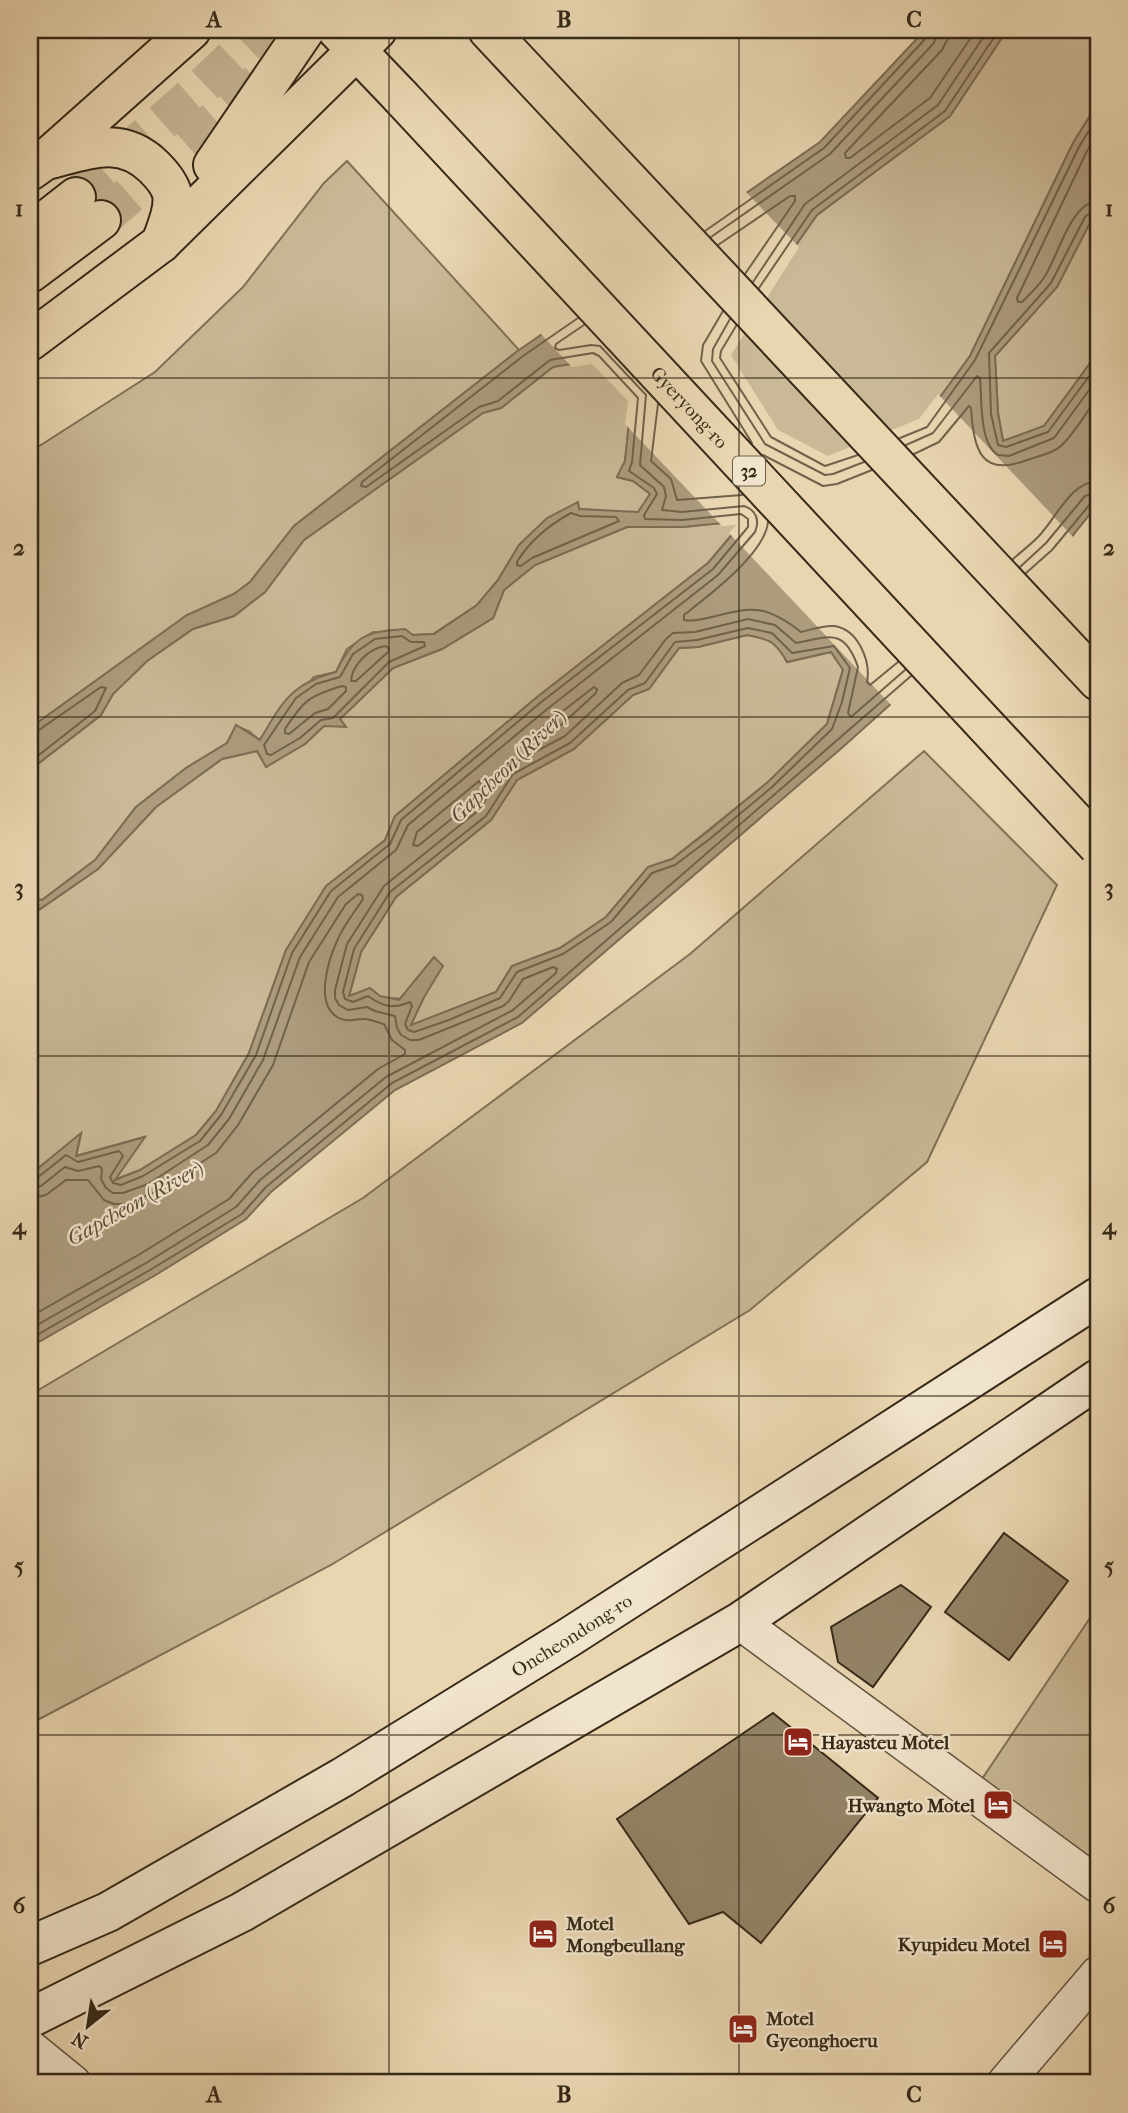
<svg xmlns="http://www.w3.org/2000/svg" width="1128" height="2113" viewBox="0 0 1128 2113" font-family="'IM FELL French Canon',serif">
<rect width="100%" height="100%" fill="#e9d6b1"/>
<filter id="stains"><feTurbulence type="fractalNoise" baseFrequency=".00286" numOctaves="4"/><feColorMatrix values="0 0 0 0 .2 0 0 0 0 .09 0 0 0 0 .02 0 0 0 .5 -.17"/></filter>
<radialGradient id="worn" r=".72"><stop offset=".6" stop-color="#630" stop-opacity="0"/><stop offset="1" stop-color="#630" stop-opacity=".3"/></radialGradient>
<g fill="#cab997" stroke="#807157" stroke-width="2">
<path d="M1007 30H1098V103L1073 143 970 356 922 422 828 460 776 432 727 356 777 272 817 215 950 116Z"/>
<path d="M347 161 519 350 294 526 250 582 234 594 187 615 30 728V452L155 372 243 287 324 183Z"/>
<path d="M1098 215V334L1093 359 1044 426 1003 441 998 413 995 356 1057 287 1091 220Z"/>
<path d="M593 360 632 400 625 461 617 477 633 481 651 494 638 513 579 509 578 503 519 545 498 580 477 605 433 634 413 635 373 632 347 649 336 672 314 677 259 740 249 731 236 726 227 743 186 768 136 807 95 860 42 900 30 898V770L101 715 113 694 147 661 193 629 234 616 265 592 304 540 483 412 501 408 553 367Z"/>
<path d="M744 520 708 563 536 698 395 816 385 840 366 856 286 950 249 1053 216 1111 196 1135 140 1170 114 1180 144 1137 76 1156 81 1134 30 1175V916L98 869 156 807 222 759 257 751 266 766 305 744 324 726H345L340 719 393 668 442 649 493 618 504 590 535 565 627 527H683Z"/>
<path d="M747 635C770 639 776 642 787 662L831 652 843 669 827 724 768 782 706 832 672 859 648 867 606 917 560 948 512 966 496 992 410 1026 423 999C398 1000 374 996 349 996L361 952 396 897 491 820 517 780 574 749 633 695 649 689 679 648 698 647Z"/>
<path d="M924 751 1057 885 927 1162 750 1310 331 1565 30 1724V1395L363 1198 690 954Z"/>
<path d="M1098 1606V1868L980 1782Z"/>
</g>
<path fill="#ac9b7d" stroke="#7c6d54" stroke-width="2" fill-rule="evenodd" d="M925 30H1007L950 116 817 215 777 272 727 355 776 432 827 460 922 422 970 356 1073 143 1098 103V215L1091 221 1057 287 995 356 998 413 1003 441 1044 426 1093 359 1098 334V504L1058 554 844 746 522 1023 395 1090 271 1192 246 1219 154 1276 30 1347V1175L81 1133 76 1156 145 1137 115 1180 140 1170 196 1135 216 1111 249 1053 286 950 326 886 385 840 395 816 536 698 708 563 744 521 683 527H627L535 565 504 590 493 618 442 649 393 668 340 719 346 727 324 726 305 744 266 767 257 751 222 759 156 807 98 869 30 916V898L42 900 95 860 136 807 186 768 227 743 236 725 260 740C282 702 292 683 336 672 354 635 366 632 405 629L413 635 434 634 477 605 498 580 519 545 547 518 578 502 579 509 638 512 650 494 633 481 617 477 625 461 631 400 593 360 553 367 501 408 483 413 304 540 265 592 234 616 193 629 147 661 113 694 101 715 30 770V728L187 615 234 594 250 582 294 526 519 350 820 142ZM747 635C770 639 776 642 787 662L831 652 843 670 827 724 768 782 707 832 672 859 648 867 606 917 560 948 512 966 496 992 411 1025 423 999 443 966 434 957 399 1000 380 996 370 988 349 996 361 952 396 897 491 820 517 780 574 749 633 695 649 689 679 648 698 647Z"/>
<path fill="#e9d6b1" d="M745 191 799 247 731 355 778 430 828 456 919 419 938 394 1075 539 1060 557 893 707 729 533 736 525 722 526 625 424 628 401 592 364 572 367 539 332Z"/>
<g fill="none" stroke-linecap="round" stroke-linejoin="round">
<g stroke="#70624a" stroke-width="2">
<path d="M949 30 947 40 942 50 845 153 846 158H850L930 98 976 30"/>
<path d="M1098 133 1087 151 1017 298 1018 302H1022C1030 294 1039 286 1045 276 1058 256 1071 202 1098 201"/>
<path d="M1098 210 1092 211 1085 217 1051 283 989 353 991 414 998 445 1006 447 1048 432 1098 364"/>
<path d="M705 231 824 148 927 37 929 30"/>
<path d="M711 237 830 154 934 43 938 30"/>
<path d="M718 245 790 196H795V201L745 274"/>
<path d="M753 282 805 204 938 105 988 30"/>
<path d="M759 288 812 210 945 111 999 30"/>
<path d="M723 311 703 345 701 361 752 443"/>
<path d="M730 319 713 349 712 361 765 444 825 475 833 474 864 462"/>
<path d="M736 326 721 351 720 358 771 437 825 466 858 455"/>
<path d="M658 404 651 461 671 479 677 500 742 495"/>
<path d="M900 438 927 427 975 360 1079 147 1098 116"/>
<path d="M906 445 933 433 977 376 980 378C982 399 979 444 998 455L1009 456 1054 438 1098 378"/>
<path d="M914 454 939 442 969 406 971 408C974 449 980 478 1027 460 1039 456 1054 453 1062 445 1076 431 1087 412 1098 396"/>
<path d="M763 455 823 486 837 484 872 470"/>
<path d="M571 513 580 516 616 517 619 521 532 558 521 566 517 565V562C530 540 549 525 571 513Z"/>
<path d="M768 522C765 554 708 596 684 615V620C693 622 702 619 712 617 753 606 766 605 801 632 811 630 823 625 834 626 858 629 871 661 867 682L870 685 898 662"/>
<path d="M1013 559C1021 552 1030 545 1038 537 1056 519 1070 482 1098 481"/>
<path d="M1020 567 1046 543 1085 496 1098 492"/>
<path d="M1026 573 1052 550 1091 503 1098 501"/>
<path d="M748 628 772 633 792 653 834 646 850 668 842 702 832 729 772 787 711 838 675 865 652 873 611 922 563 954 517 972 500 998 449 1020 414 1032 408 1030 405 1024 412 1006 410 1002C394 1009 383 1007 368 996L353 1002 345 999 343 992 354 949 390 892 486 816 513 774 570 743 628 690 645 683 675 642 697 640Z"/>
<path d="M402 636 411 642H424L425 646 389 662 333 718 321 720 300 738 271 755 267 754 264 745 296 698 316 684 340 677 353 654 375 639Z"/>
<path d="M386 646 389 649 388 652 356 681H351C352 665 369 648 386 646Z"/>
<path d="M342 686 346 687V691L328 709 315 713 289 734 285 733V729C304 700 309 696 342 686Z"/>
<path d="M594 687 597 689 596 693 559 727 541 737 536 736 537 731Z"/>
<path d="M30 733 36 732 101 687 106 688 95 711 30 762"/>
<path d="M479 781 482 786 471 803 418 846 413 845 417 832Z"/>
<path d="M30 1180 37 1178 66 1155 78 1162 119 1151 123 1156 110 1177 113 1183 121 1185 143 1176 200 1141 221 1115 256 1055 292 953 331 891 390 844 401 820 540 703 713 569 748 527V519L741 514 682 520 645 519 644 515 657 494 654 488 629 471 632 462 638 398 599 356 593 353 550 360 498 401 479 407 366 487 361 486 362 482 523 356 578 318"/>
<path d="M30 1189 41 1186 65 1167 78 1171 99 1166 102 1169 101 1179 106 1188 113 1193H123L148 1184 208 1145 229 1119 263 1060 300 957 338 897 396 850 408 825 546 710 718 575 755 532C760 520 756 510 744 506L682 512 662 510 666 496 664 487 640 465 646 395 600 346 591 345 559 350 555 348 556 344 584 325"/>
<path d="M30 1199 46 1195 66 1180H88L104 1200 114 1204H125L153 1193 216 1153 238 1125 273 1065 309 962 346 904 358 894 362 895 363 899C354 913 343 926 337 941 328 961 315 1003 337 1017 347 1023 353 1019 363 1019 369 1018 378 1023 384 1024L392 1040 405 1050V1054L378 1069 253 1172 229 1199 140 1254 30 1317"/>
<path d="M30 1329 146 1263 236 1207 260 1180 386 1077 513 1010 556 973 557 969 553 967 523 979 509 1001 503 1006 419 1040H410L401 1035 397 1028 395 1016 375 1011 367 1007 348 1010 339 1005 335 998V990L347 944 384 886 479 810 507 767 565 736 622 683 639 675 666 639 673 633 695 632 748 619 775 625 796 643C829 637 844 627 858 667L848 713 851 717 905 670"/>
<path d="M30 1339 150 1270 242 1214 266 1187 392 1083 518 1017 911 676"/>
</g>
</g>
<g fill="#938367" stroke="#352917" stroke-width="2">
<path d="M1004 1533 1068 1581 1009 1660 945 1612Z"/>
<path d="M901 1585 931 1607 873 1687 838 1662 831 1627Z"/>
<path d="M773 1713 878 1798 761 1943 723 1912 689 1924 617 1819Z"/>
</g>
<g fill="none" stroke-linecap="round" stroke-linejoin="round">
<g stroke="#c5b392" stroke-width="38" stroke-dasharray="38 19" stroke-linecap="butt">
<path d="M76 197 200 89 262 30"/>
<path d="M101 220 267 74"/>
</g>
<g stroke="#62543e" stroke-width="38">
<g id="street">
<path d="M740 1622 1098 1885"/>
<path d="M30 2048 73 2083"/>
<path d="M1005 2083 1098 1974"/>
</g>
</g>
<g stroke="#352917" stroke-width="42">
<g id="secondary">
<path id="s1" d="M30 1946 108 1912 343 1777 568 1638 1098 1297"/>
<path d="M30 2018 242 1912 740 1622 1098 1379"/>
</g>
</g>
<g stroke="#352917" stroke-width="42">
<g id="primary">
<path d="M337 30 400 96"/>
<path d="M488 30 1098 681"/>
<path d="M51 159C88 149 122 135 154 167 161 174 170 185 172 194 175 210 166 228 161 243"/>
<path d="M213 165 305 30"/>
<path d="M30 171 44 161 191 30"/>
<path d="M30 233 76 197"/>
<path d="M30 273 101 220"/>
<path d="M30 341 161 243 377 30"/>
</g>
</g>
<use href="#street" stroke="#f1e4cc" stroke-width="35"/>
<use href="#secondary" stroke="#f1e4cc" stroke-width="38"/>
<use href="#primary" stroke="#e9d6b1" stroke-width="38"/>
<g stroke="#352917" stroke-width="42" stroke-linecap="butt">
<g id="primary-bridge">
<path id="s2" d="M400 96 1098 846"/>
</g>
</g>
<use href="#primary-bridge" stroke="#e9d6b1" stroke-width="38"/>
</g>
<path fill="none" stroke="#352917" stroke-width="2" stroke-opacity="0.55" d="M389 30V2083M739 30V2083M30 378H1098M30 717H1098M30 1056H1098M30 1396H1098M30 1735H1098"/>
<defs>
<g id="hotel-square" transform="scale(1.575)"><rect x="-9" y="-9" width="18" height="18" rx="4" fill="#8f2418" stroke="#f1e4cc"/><path d="M-6-4.5h1.5V1H6V5H4.5V3h-9V5H-6ZM-4 0a1.8 1.8 0 1 1 3.6 0ZM.5 0V-2.5h3Q6-2.5 6 0Z" fill="#fff"/></g>
</defs>
<g fill-rule="evenodd">
<use href="#hotel-square" x="798" y="1742"/>
<use href="#hotel-square" x="998" y="1805"/>
<use href="#hotel-square" x="543" y="1934"/>
<use href="#hotel-square" x="1053" y="1944"/>
<use href="#hotel-square" x="743" y="2029"/>
</g>
<g text-anchor="middle" stroke-width="5" stroke-linejoin="round" paint-order="stroke">
<rect fill="#f1e4cc" stroke="#6d614d" stroke-width="2" x="733" y="456.5" width="32" height="29" rx="5"/>
<g font-size="18" font-weight="bold" fill="#352917">
<text x="749" y="477">32</text>
</g>
<g font-size="19" fill="#352917" stroke="#f1e4cc">
<text dy="7" stroke="none"><textPath href="#s2" startOffset="425">Gyeryong-ro</textPath></text>
<text dy="7" stroke="none"><textPath href="#s1" startOffset="625">Oncheondong-ro</textPath></text>
</g>
<g font-size="19" font-weight="bold" fill="#352917" stroke="#f1e4cc" text-anchor="start">
<text x="821" y="1749">Hayasteu Motel</text>
<text x="975" y="1812" text-anchor="end">Hwangto Motel</text>
<text x="566" y="1930">Motel<tspan x="566" dy="22">Mongbeullang</tspan></text>
<text x="1030" y="1951" text-anchor="end">Kyupideu Motel</text>
<text x="766" y="2025">Motel<tspan x="766" dy="22">Gyeonghoeru</tspan></text>
</g>
<g font-size="21" font-style="italic" fill="#594b36" stroke="#f1e4cc">
<text transform="translate(508 766) rotate(-44)" y="7">Gapcheon (River)</text>
<text transform="translate(135 1203) rotate(-29)" y="7">Gapcheon (River)</text>
</g>
</g>
<rect width="1128" height="2113" fill="none" stroke="#e9d6b1" stroke-width="77"/>
<g transform="translate(88 2026) rotate(210)" stroke="#f1e4cc" stroke-width="5" paint-order="stroke">
<path d="M0-5L12 26L0 18L-12 26Z" fill="#352917"/>
<text y="-10" font-size="19" font-weight="bold" text-anchor="middle" fill="#352917">N</text>
</g>
<rect x="38" y="38" width="1052" height="2036" fill="none" stroke="#352917" stroke-width="2.5"/>
<g font-size="23" text-anchor="middle" font-weight="bold" fill="#352917">
<text x="214" y="27">A</text>
<text x="564" y="27">B</text>
<text x="914" y="27">C</text>
<text x="19" y="216">1</text>
<text x="1109" y="216">1</text>
<text x="19" y="555">2</text>
<text x="1109" y="555">2</text>
<text x="19" y="895">3</text>
<text x="1109" y="895">3</text>
<text x="19" y="1234">4</text>
<text x="1109" y="1234">4</text>
<text x="19" y="1573">5</text>
<text x="1109" y="1573">5</text>
<text x="19" y="1913">6</text>
<text x="1109" y="1913">6</text>
<text x="214" y="2102">A</text>
<text x="564" y="2102">B</text>
<text x="914" y="2102">C</text>
</g>
<rect width="100%" height="100%" filter="url(#stains)"/>
<rect width="100%" height="100%" fill="url(#worn)"/>
</svg>
